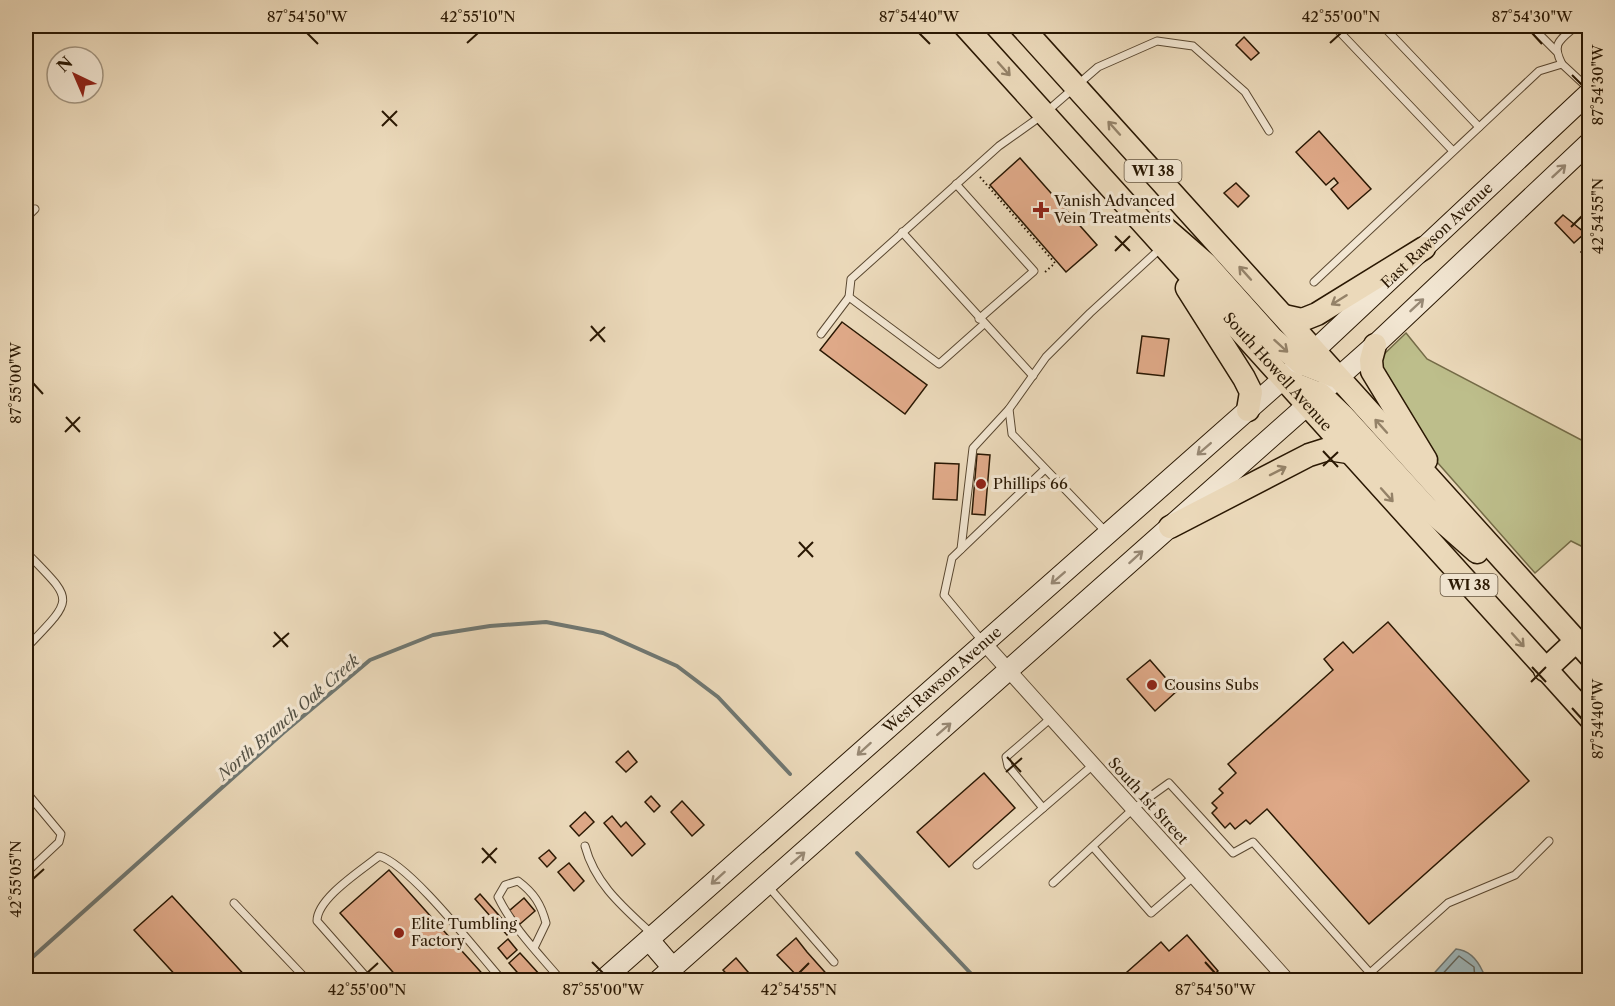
<svg xmlns="http://www.w3.org/2000/svg" width="1615" height="1006" viewBox="0 0 1615 1006" font-family="'Libre Caslon Text',serif">
<rect width="100%" height="100%" fill="#ebd9ba"/>
<filter id="stains"><feTurbulence type="fractalNoise" baseFrequency=".00333" numOctaves="4"/><feColorMatrix values="0 0 0 0 .2 0 0 0 0 .09 0 0 0 0 .02 0 0 0 .5 -.17"/></filter>
<radialGradient id="worn" r=".72"><stop offset=".6" stop-color="#630" stop-opacity="0"/><stop offset="1" stop-color="#630" stop-opacity=".3"/></radialGradient>
<path fill="#bdbe8b" stroke="#746b47" stroke-width="1.5" d="M1406 333 1427 359 1589 444V550L1571 541 1535 573 1437 462 1391 396 1378 360Z"/>
<path fill="#9eb7bb" stroke="#707771" stroke-width="1.5" d="M1456 949C1469 950 1478 961 1483 972L1481 978 1428 980Z"/>
<g fill="none" stroke-linecap="round" stroke-linejoin="round">
<path stroke="#64685f" stroke-width="1.5" d="M1437 980 1459 956 1474 967 1475 980"/>
<g stroke="#707771" stroke-width="4">
<path d="M857 853 977 980"/>
<path d="M26 963 283 733 370 660 433 635 490 626 546 622 603 633 677 666 718 697 790 774"/>
</g>
</g>
<g fill="#dfa988" stroke="#2a1803" stroke-width="1.5">
<path d="M1244 37 1259 53 1251 60 1236 45Z"/>
<path d="M1319 131 1371 189 1348 209 1331 189 1338 183 1334 178 1326 185 1296 152Z"/>
<path d="M1020 158 1097 245 1066 272 990 185Z"/>
<path d="M1236 183 1249 196 1238 207 1224 193Z"/>
<path d="M1563 215 1585 233 1574 243 1555 223Z"/>
<path d="M1590 244V260L1581 252Z"/>
<path d="M842 322 927 385 905 414 820 350Z"/>
<path d="M1142 336 1169 339 1164 376 1137 373Z"/>
<path d="M977 454 990 455 985 515 972 514Z"/>
<path d="M935 463 959 464 957 500 933 499Z"/>
<path d="M1388 622 1529 781 1369 924 1267 809 1250 824 1246 820 1235 829 1230 823 1225 828 1212 813 1217 808 1212 803 1223 793 1219 789 1236 773 1228 764 1333 670 1324 659 1343 642 1353 653Z"/>
<path d="M1150 660 1177 691 1155 711 1127 679Z"/>
<path d="M628 751 637 762 626 772 616 762Z"/>
<path d="M984 773 1015 808 949 867 917 832Z"/>
<path d="M651 796 660 806 654 812 645 802Z"/>
<path d="M682 801 704 825 692 836 671 812Z"/>
<path d="M585 812 594 822 579 836 570 826Z"/>
<path d="M612 816 621 827 626 822 645 844 632 856 604 823Z"/>
<path d="M549 850 556 858 547 867 539 858Z"/>
<path d="M569 863 584 881 574 891 558 872Z"/>
<path d="M389 870 488 980H400L340 913Z"/>
<path d="M480 894 512 930 507 935 475 899Z"/>
<path d="M172 896 249 980H180L134 930Z"/>
<path d="M524 898 535 911 520 924 509 911Z"/>
<path d="M1187 935 1218 971 1208 980H1118L1161 942 1169 951Z"/>
<path d="M796 938 807 952 832 980H801L777 955Z"/>
<path d="M508 939 517 950 507 959 498 948Z"/>
<path d="M520 953 540 975 534 980H524L509 963Z"/>
<path d="M736 958 748 972 739 980 737 977 732 980 723 970Z"/>
</g>
<g fill="none" stroke-linecap="round" stroke-linejoin="round">
<g stroke="#5a4831" stroke-width="9">
<g id="service">
<path d="M1334 26 1453 151"/>
<path d="M1383 26 1479 127"/>
<path d="M1531 26 1556 51"/>
<path d="M1562 64C1551 43 1560 40 1576 26"/>
<path d="M956 184 1034 271 979 319"/>
<path d="M26 218 35 209"/>
<path d="M902 232 1033 376"/>
<path d="M1314 282 1539 71 1562 64 1589 89"/>
<path d="M984 324 939 364 849 297 851 279 999 146 1044 114 1098 67 1157 41 1193 46 1245 92 1269 131"/>
<path d="M821 334 849 297"/>
<path d="M1107 533 1012 434 1009 409 1046 357 1090 313 1161 248"/>
<path d="M961 549 973 448 1009 409"/>
<path d="M26 552C74 602 76 596 26 648"/>
<path d="M983 642 944 595 952 558 1045 469"/>
<path d="M26 792 61 834 59 842 26 873"/>
<path d="M1043 808 1008 766 1006 757 1051 718"/>
<path d="M585 846C595 884 623 907 652 934"/>
<path d="M1093 847 1151 913 1193 877"/>
<path d="M977 865 1093 765"/>
<path d="M1053 883 1133 809 1169 783 1233 853 1253 842 1370 973 1361 980"/>
<path d="M767 885 834 962"/>
<path d="M234 903 307 980"/>
<path d="M534 948 546 923C541 904 534 893 518 881L505 885 498 897C513 928 539 954 561 980"/>
<path d="M1370 973 1448 903 1515 875 1549 841"/>
<path d="M369 980 317 921C317 898 362 870 379 856 410 864 478 953 502 980"/>
</g>
</g>
<g stroke="#5a4831" stroke-width="16">
<path id="minor" d="M984 643 1287 980"/>
</g>
<g stroke="#2a1803" stroke-width="22">
<g id="secondary">
<path d="M649 940 673 968"/>
<path id="s1" d="M603 980 1301 363 1590 92"/>
<path d="M659 980 1375 345 1590 142"/>
</g>
</g>
<g stroke="#2a1803" stroke-width="25">
<g id="primary">
<path id="s2" d="M965 26 1590 718"/>
<path d="M1021 26 1590 656"/>
<path d="M1160 224 1206 264 1272 338 1301 363 1334 376"/>
<path d="M1187 288 1244 378 1251 392 1248 410"/>
<path d="M1284 316 1302 320 1317 314 1424 248"/>
<path d="M1375 345 1371 360 1372 371 1426 460"/>
<path d="M1287 381 1320 394 1343 416 1426 507 1477 552"/>
<path d="M1170 527 1309 455 1328 449 1348 452"/>
<path d="M1545 670 1576 641"/>
</g>
</g>
<path stroke="#2a1803" stroke-width="2" stroke-dasharray="1.5 3" stroke-linecap="butt" d="M980 177 1055 263 1044 273"/>
<use href="#service" stroke="#f2e6d2" stroke-width="7"/>
<use href="#minor" stroke="#f2e6d2" stroke-width="14"/>
<use href="#secondary" stroke="#f2e6d2" stroke-width="20"/>
<use href="#primary" stroke="#ebd9ba" stroke-width="22"/>
</g>
<defs><path id="oneway-shaft" d="M-6 0H5M1.5-3L5.5 0L1.5 3" fill="none" stroke-width="1.6" stroke-linecap="round" stroke-linejoin="round" transform="scale(1.5)"/></defs>
<g stroke="#948268">
<use href="#oneway-shaft" transform="translate(1004 69) rotate(48)"/>
<use href="#oneway-shaft" transform="translate(1114 128) rotate(-132)"/>
<use href="#oneway-shaft" transform="translate(1245 273) rotate(-132)"/>
<use href="#oneway-shaft" transform="translate(1339 300) rotate(148)"/>
<use href="#oneway-shaft" transform="translate(1281 346) rotate(42)"/>
<use href="#oneway-shaft" transform="translate(1381 426) rotate(-132)"/>
<use href="#oneway-shaft" transform="translate(1278 471) rotate(-27)"/>
<use href="#oneway-shaft" transform="translate(1387 495) rotate(48)"/>
<use href="#oneway-shaft" transform="translate(1518 640) rotate(48)"/>
</g>
<g stroke="#988975">
<use href="#oneway-shaft" transform="translate(1559 171) rotate(-43)"/>
<use href="#oneway-shaft" transform="translate(1417 305) rotate(-43)"/>
<use href="#oneway-shaft" transform="translate(1204 449) rotate(139)"/>
<use href="#oneway-shaft" transform="translate(1136 557) rotate(-42)"/>
<use href="#oneway-shaft" transform="translate(1058 578) rotate(139)"/>
<use href="#oneway-shaft" transform="translate(944 729) rotate(-41)"/>
<use href="#oneway-shaft" transform="translate(864 749) rotate(138)"/>
<use href="#oneway-shaft" transform="translate(798 858) rotate(-41)"/>
<use href="#oneway-shaft" transform="translate(718 878) rotate(138)"/>
</g>
<path fill="none" stroke="#2a1803" stroke-width="2" d="M307 33 318 44M919 33 930 44M1532 33 1542 44M467 43 478 33M1330 43 1341 33M1572 75 1582 85M382 111 397 126M382 126 397 111M1571 227 1582 216M1115 236 1130 251M1115 251 1130 236M591 326 605 342M590 341 605 327M33 383 43 394M66 417 80 432M65 432 80 417M1323 451 1338 467M1323 466 1338 452M799 542 813 557M798 557 813 542M274 632 288 647M273 647 289 633M1532 667 1546 682M1531 682 1546 667M1572 708 1582 719M1007 757 1021 772M1006 772 1022 758M482 848 496 863M482 863 497 848M33 879 44 869M592 962 603 973M1205 962 1215 973M367 973 378 963M799 973 809 963"/>
<g fill="#8f2418" stroke="#f2e6d2" stroke-width="2">
<path d="M1038 201h6v6h6v6h-6v6h-6v-6h-6v-6h6z"/>
<circle cx="981" cy="484" r="6"/>
<circle cx="1152" cy="685" r="6"/>
<circle cx="399" cy="933" r="6"/>
</g>
<g text-anchor="middle" stroke-width="6" stroke-linejoin="round" paint-order="stroke">
<g fill="#f2e6d2" stroke="#665641" stroke-width="1.5">
<rect x="1124.5" y="160" width="57" height="22" rx="4.5"/>
<rect x="1440.5" y="574" width="57" height="22" rx="4.5"/>
</g>
<g font-size="14" font-weight="bold" fill="#2a1803">
<text x="1153" y="176">WI 38</text>
<text x="1469" y="590">WI 38</text>
</g>
<g font-size="15" fill="#2a1803" stroke="#f2e6d2" text-anchor="start">
<text x="1054" y="206">Vanish Advanced<tspan x="1054" dy="17">Vein Treatments</tspan></text>
<text x="993" y="489">Phillips 66</text>
<text x="1164" y="690">Cousins Subs</text>
<text x="411" y="929">Elite Tumbling<tspan x="411" dy="17">Factory</tspan></text>
</g>
<g font-size="15" fill="#2a1803" stroke="#f2e6d2">
<text dy="5" stroke="none"><textPath href="#s1" startOffset="1118">East Rawson Avenue</textPath></text>
<text dy="5" stroke="none"><textPath href="#s2" startOffset="466">South Howell Avenue</textPath></text>
<text dy="5" stroke="none"><textPath href="#s1" startOffset="453">West Rawson Avenue</textPath></text>
<text transform="translate(1148 801) rotate(48)" y="5">South 1st Street</text>
</g>
<g font-size="16" font-style="italic" fill="#535043" stroke="#f2e6d2">
<text transform="translate(288 717) rotate(-41)" y="6">North Branch Oak Creek</text>
</g>
</g>
<rect width="1615" height="1006" fill="none" stroke="#ebd9ba" stroke-width="66"/>
<g transform="translate(75 75) rotate(316)"><circle r="28" fill="#f2e6d2" stroke="#a2947f" stroke-width="1.5"/>
<path d="M0-4.5L10 22L0 15L-10 22Z" fill="#8f2418"/>
<text y="-9" font-size="16" font-weight="bold" text-anchor="middle" fill="#2a1803">N</text>
</g>
<rect x="33" y="33" width="1549" height="940" fill="none" stroke="#2a1803" stroke-width="2"/>
<g font-size="15" text-anchor="middle" fill="#2a1803">
<text x="307" y="22">87°54'50"W</text>
<text x="478" y="22">42°55'10"N</text>
<text x="919" y="22">87°54'40"W</text>
<text x="1341" y="22">42°55'00"N</text>
<text x="1532" y="22">87°54'30"W</text>
<text transform="translate(1598 85) rotate(-90)" y="5">87°54'30"W</text>
<text transform="translate(1598 216) rotate(-90)" y="5">42°54'55"N</text>
<text transform="translate(16 383) rotate(-90)" y="5">87°55'00"W</text>
<text transform="translate(1598 719) rotate(-90)" y="5">87°54'40"W</text>
<text transform="translate(16 879) rotate(-90)" y="5">42°55'05"N</text>
<text x="367" y="995">42°55'00"N</text>
<text x="603" y="995">87°55'00"W</text>
<text x="799" y="995">42°54'55"N</text>
<text x="1215" y="995">87°54'50"W</text>
</g>
<rect width="100%" height="100%" filter="url(#stains)"/>
<rect width="100%" height="100%" fill="url(#worn)"/>
</svg>
